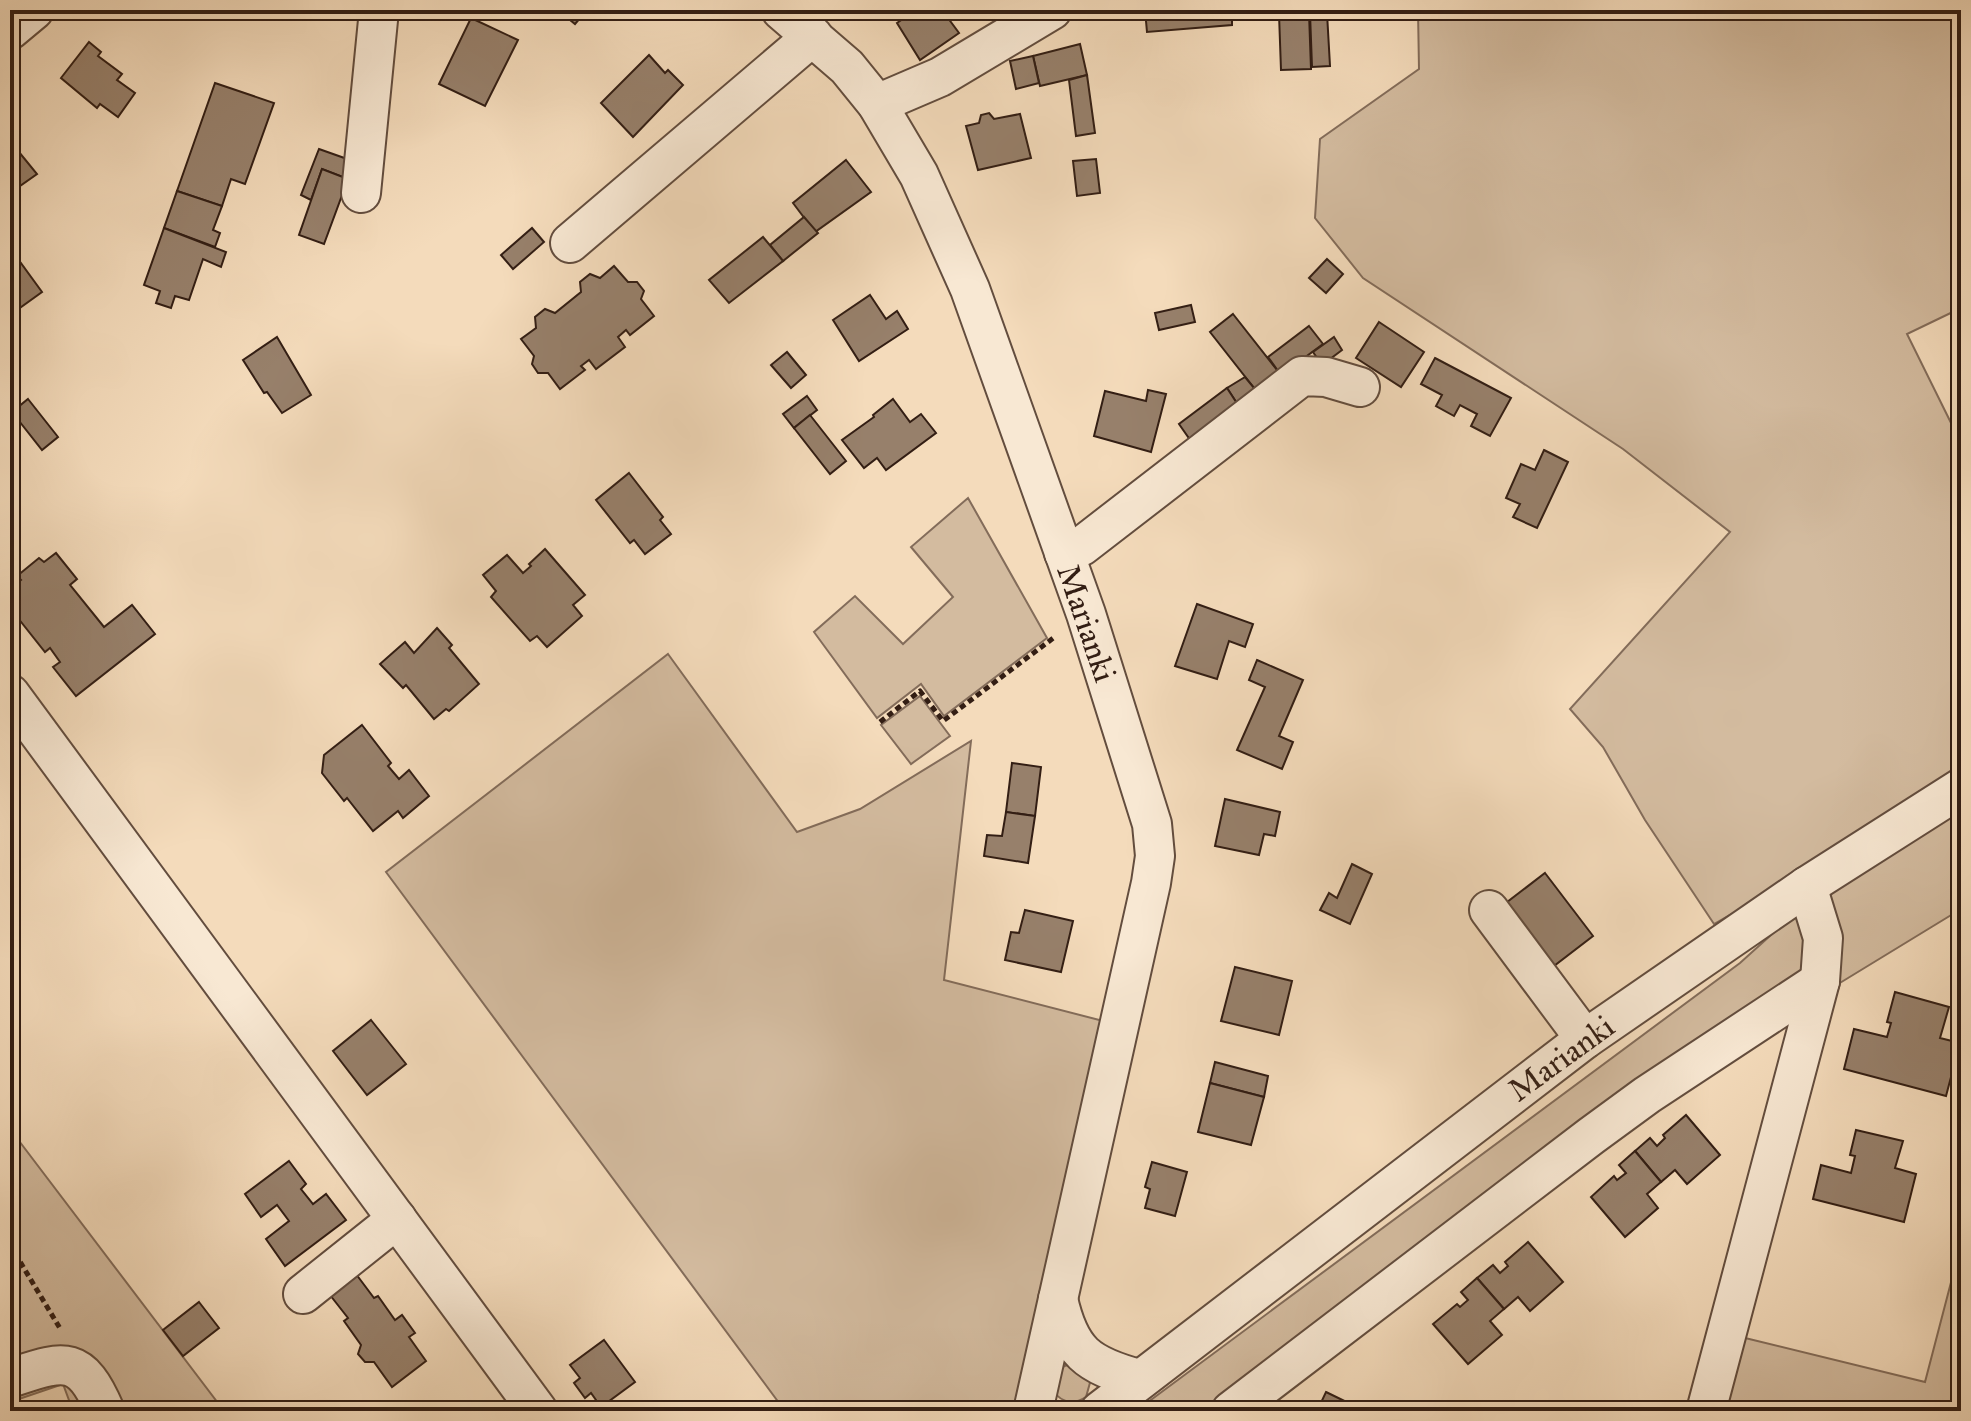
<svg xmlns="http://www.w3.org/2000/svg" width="1971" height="1421" viewBox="0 0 1971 1421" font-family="'IM FELL Great Primer',serif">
<rect width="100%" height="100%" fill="#f4dbbb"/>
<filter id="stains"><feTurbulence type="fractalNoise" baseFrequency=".0025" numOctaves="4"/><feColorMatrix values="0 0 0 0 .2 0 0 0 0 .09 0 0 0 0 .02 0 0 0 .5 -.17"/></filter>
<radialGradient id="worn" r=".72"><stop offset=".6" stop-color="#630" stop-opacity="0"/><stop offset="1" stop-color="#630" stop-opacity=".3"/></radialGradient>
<g fill="#d3bb9f" stroke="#836c5a" stroke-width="2">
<path d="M1418 10H1961V308L1907 334 1957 435 1961 434V773L1802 874 1714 924 1645 820 1603 747 1570 709 1730 532 1623 449 1363 278 1315 218 1320 139 1419 69Z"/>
<path d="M968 498 1047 638 944 716 921 684 877 718 814 632 855 596 903 644 953 597 911 547Z"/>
<path d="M668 654 797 832 860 809 971 741 944 980 1111 1023 1019 1411H785L386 872Z"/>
<path d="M920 696 950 736 911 764 881 725Z"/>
<path d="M1961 803V909L1830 989 1615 1129 1251 1411H1136L1740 963 1781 926Z"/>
<path d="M10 1129 224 1411H73L63 1384 10 1402Z"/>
<path d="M1961 1244V1411H1723L1741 1337 1925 1382Z"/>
<path d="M1072 1363 1091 1379 1086 1397C1075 1404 1063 1404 1054 1392L1060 1368Z"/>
</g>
<g fill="#97806b" stroke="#331e14" stroke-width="2">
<path d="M558 10H587L575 24Z"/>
<path d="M916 10H942L959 33 920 60 897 23Z"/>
<path d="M1145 10H1232V25L1147 32Z"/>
<path d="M1309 13 1311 69 1281 70 1279 14Z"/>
<path d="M1310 13H1327L1330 66 1312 67Z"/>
<path d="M471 18 518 40 485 106 439 84Z"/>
<path d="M89 42 101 52 98 56 122 74 117 80 135 93 118 117 100 104 97 108 61 78Z"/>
<path d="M1080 44 1087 75 1040 86 1033 56Z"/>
<path d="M649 55 665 73 668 70 683 85 633 137 601 103Z"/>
<path d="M1033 56 1039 83 1016 89 1010 61Z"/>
<path d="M1087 75 1095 133 1076 136 1069 80Z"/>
<path d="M215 83 274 103 245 184 231 179 222 206 177 191Z"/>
<path d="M989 113 994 119 1020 114 1031 158 978 170 966 126 979 123 981 115Z"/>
<path d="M10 141 37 174 10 193Z"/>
<path d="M319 149 350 160 348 179 322 169 311 200 301 195Z"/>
<path d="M1096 159 1100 193 1077 196 1073 161Z"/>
<path d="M846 160 871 192 815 232 793 203Z"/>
<path d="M322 169 348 179 324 244 299 235Z"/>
<path d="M177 191 222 206 213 230 220 233 215 247 164 228Z"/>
<path d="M804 217 818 233 783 261 770 245Z"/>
<path d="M164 228 226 252 221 267 203 259 189 300 175 296 171 308 156 303 160 291 144 285Z"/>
<path d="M532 228 544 242 513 269 501 255Z"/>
<path d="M763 237 783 261 729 303 709 280Z"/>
<path d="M10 248 42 292 10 315Z"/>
<path d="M1327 259 1343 274 1326 293 1309 278Z"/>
<path d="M614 266 628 282H637L644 291 641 299 654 316 630 335 626 330 618 337 625 347 596 369 589 360 581 366 585 370 560 389 548 373H538L532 364 534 356 521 339 536 328 535 317 545 309 555 313 581 292 580 282 590 274 600 278Z"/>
<path d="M870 295 886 319 897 311 908 329 859 361 833 320Z"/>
<path d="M1191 305 1195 322 1159 330 1155 313Z"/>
<path d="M1233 314 1281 375 1258 393 1210 332Z"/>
<path d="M1379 322 1424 352 1401 387 1356 358Z"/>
<path d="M1309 326 1323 344 1281 375 1268 357Z"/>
<path d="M277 337 311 395 282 413 267 392 264 393 243 360Z"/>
<path d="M1334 337 1342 350 1322 365 1313 352Z"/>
<path d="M787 352 806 375 791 388 771 365Z"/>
<path d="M1435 358 1511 398 1490 436 1471 426 1477 414 1460 405 1454 416 1436 406 1442 395 1421 384Z"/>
<path d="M1245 377 1259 394 1240 408 1227 388Z"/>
<path d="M1227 388 1240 408 1193 444 1179 424Z"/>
<path d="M1148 390 1166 394 1151 452 1094 436 1105 391 1146 401Z"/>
<path d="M807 396 817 410 794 428 783 414Z"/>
<path d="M28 399 58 437 42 450 12 412Z"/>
<path d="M893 399 910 422 921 414 936 433 886 470 877 458 864 468 842 440 874 417 873 415Z"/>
<path d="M810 415 846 461 830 474 794 428Z"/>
<path d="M1544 450 1568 462 1537 528 1513 517 1520 504 1506 498 1521 464 1535 470Z"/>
<path d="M629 473 663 517 660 520 671 534 645 554 634 540 630 543 596 500Z"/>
<path d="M545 549 585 595 573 605 582 616 547 647 537 636 530 641 491 597 496 591 483 575 507 555 523 573 531 566 529 564Z"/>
<path d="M56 553 77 579 70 585 104 627 132 605 155 634 76 696 53 667 60 662 50 648 45 652 10 608V589L21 580 17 576 39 558 44 562Z"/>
<path d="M1197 604 1253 624 1245 647 1229 641 1217 679 1175 666Z"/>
<path d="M437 628 452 645 449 648 479 684 449 711 446 709 434 719 406 685 403 688 380 664 405 642 414 653Z"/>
<path d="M1257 660 1303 680 1279 736 1293 742 1282 769 1237 750 1265 687 1249 680Z"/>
<path d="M362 725 391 763 388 766 399 779 409 770 429 796 403 818 398 811 373 831 347 798 344 801 322 773 324 755Z"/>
<path d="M1012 763 1041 767 1035 816 1006 812Z"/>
<path d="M1225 799 1280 812 1275 836 1264 834 1259 855 1215 846Z"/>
<path d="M1006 812 1035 816 1028 863 984 856 987 835 1002 836Z"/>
<path d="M10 829 19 841 10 849Z"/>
<path d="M1352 864 1372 874 1350 924 1320 910 1329 893 1337 898Z"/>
<path d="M1545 873 1593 936 1550 969 1502 906Z"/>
<path d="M1025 910 1073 921 1061 972 1005 960 1011 932 1019 933Z"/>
<path d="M1235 967 1292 981 1279 1035 1221 1021Z"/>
<path d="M1895 992 1949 1007 1940 1038 1960 1043 1946 1096 1844 1069 1854 1029 1887 1037 1891 1023 1887 1022Z"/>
<path d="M371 1020 406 1064 367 1095 333 1051Z"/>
<path d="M1215 1062 1268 1076 1264 1097 1210 1083Z"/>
<path d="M1210 1083 1264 1097 1251 1145 1198 1132Z"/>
<path d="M1686 1115 1720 1155 1687 1184 1675 1170 1661 1182 1635 1151 1650 1138 1657 1146 1665 1138 1663 1135Z"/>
<path d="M1856 1130 1903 1141 1895 1168 1916 1174 1904 1222 1813 1199 1821 1165 1851 1173 1855 1156 1850 1155Z"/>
<path d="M1635 1151 1661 1182 1647 1194 1658 1208 1625 1237 1591 1197 1614 1176 1617 1180 1626 1173 1619 1165Z"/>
<path d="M289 1161 306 1184 301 1189 313 1204 326 1194 346 1220 285 1266 266 1239 289 1221 277 1205 261 1217 245 1194Z"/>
<path d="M1152 1162 1187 1172 1175 1216 1145 1208 1150 1189 1145 1187Z"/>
<path d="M1528 1242 1563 1282 1530 1311 1518 1297 1504 1309 1477 1278 1493 1265 1500 1273 1508 1266 1505 1262Z"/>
<path d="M356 1274 374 1298 378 1296 395 1320 402 1315 415 1333 409 1337 426 1361 392 1387 374 1362H365L358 1354 361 1345 344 1321 348 1318 330 1295Z"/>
<path d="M1477 1278 1504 1309 1490 1321 1502 1335 1468 1364 1433 1324 1457 1304 1460 1307 1468 1300 1461 1292Z"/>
<path d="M199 1302 219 1328 183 1356 163 1330Z"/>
<path d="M604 1340 635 1382 601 1407 591 1393 585 1398 574 1383 580 1378 570 1365Z"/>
<path d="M1326 1392 1361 1409 1360 1411H1312L1314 1407 1318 1409Z"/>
</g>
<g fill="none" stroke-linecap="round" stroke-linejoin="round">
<g stroke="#634d3e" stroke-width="42">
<g id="minor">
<path d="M781 10 847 67 877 104 919 175 970 289 1086 614 1152 824 1155 856 1151 883 1033 1411"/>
<path d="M10 30 34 10"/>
<path d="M877 104 940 77 1052 10"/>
<path d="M361 193 379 10"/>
<path d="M570 243 813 36"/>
<path d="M1064 553 1082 546 1302 376 1326 377 1360 387"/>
<path d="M10 694 538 1411"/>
<path d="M1489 910 1585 1039"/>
<path d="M303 1294 397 1219"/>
<path d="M1058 1299C1070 1352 1087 1365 1139 1379"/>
<path d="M10 1378C63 1361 80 1352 105 1411"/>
<path d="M1100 1411 1585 1039 1807 886 1961 788"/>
<path d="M1231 1411 1591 1136 1647 1095 1820 981"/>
<path d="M1706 1411 1820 981 1823 938 1807 886"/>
</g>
</g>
<g stroke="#331e14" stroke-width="5" stroke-dasharray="6 4" stroke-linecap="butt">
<path d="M880 722 920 691 943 721 1056 636"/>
<path d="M10 1245 61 1330"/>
</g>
<use href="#minor" stroke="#f8e8d3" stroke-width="38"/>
</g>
<g text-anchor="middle" stroke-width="6" stroke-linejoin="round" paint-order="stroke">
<g font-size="32" fill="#331e14" stroke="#f8e8d3">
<text transform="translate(1087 623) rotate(71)" y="11">Marianki</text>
<text transform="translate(1561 1058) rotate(-36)" y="11">Marianki</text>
</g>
</g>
<rect width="1971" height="1421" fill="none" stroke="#f4dbbb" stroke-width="40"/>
<rect x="12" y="12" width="1947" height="1397" fill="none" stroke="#331e14" stroke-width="4"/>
<rect x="20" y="20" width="1931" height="1381" fill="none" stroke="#331e14" stroke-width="2"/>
<rect width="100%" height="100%" filter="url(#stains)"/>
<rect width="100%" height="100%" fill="url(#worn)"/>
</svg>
